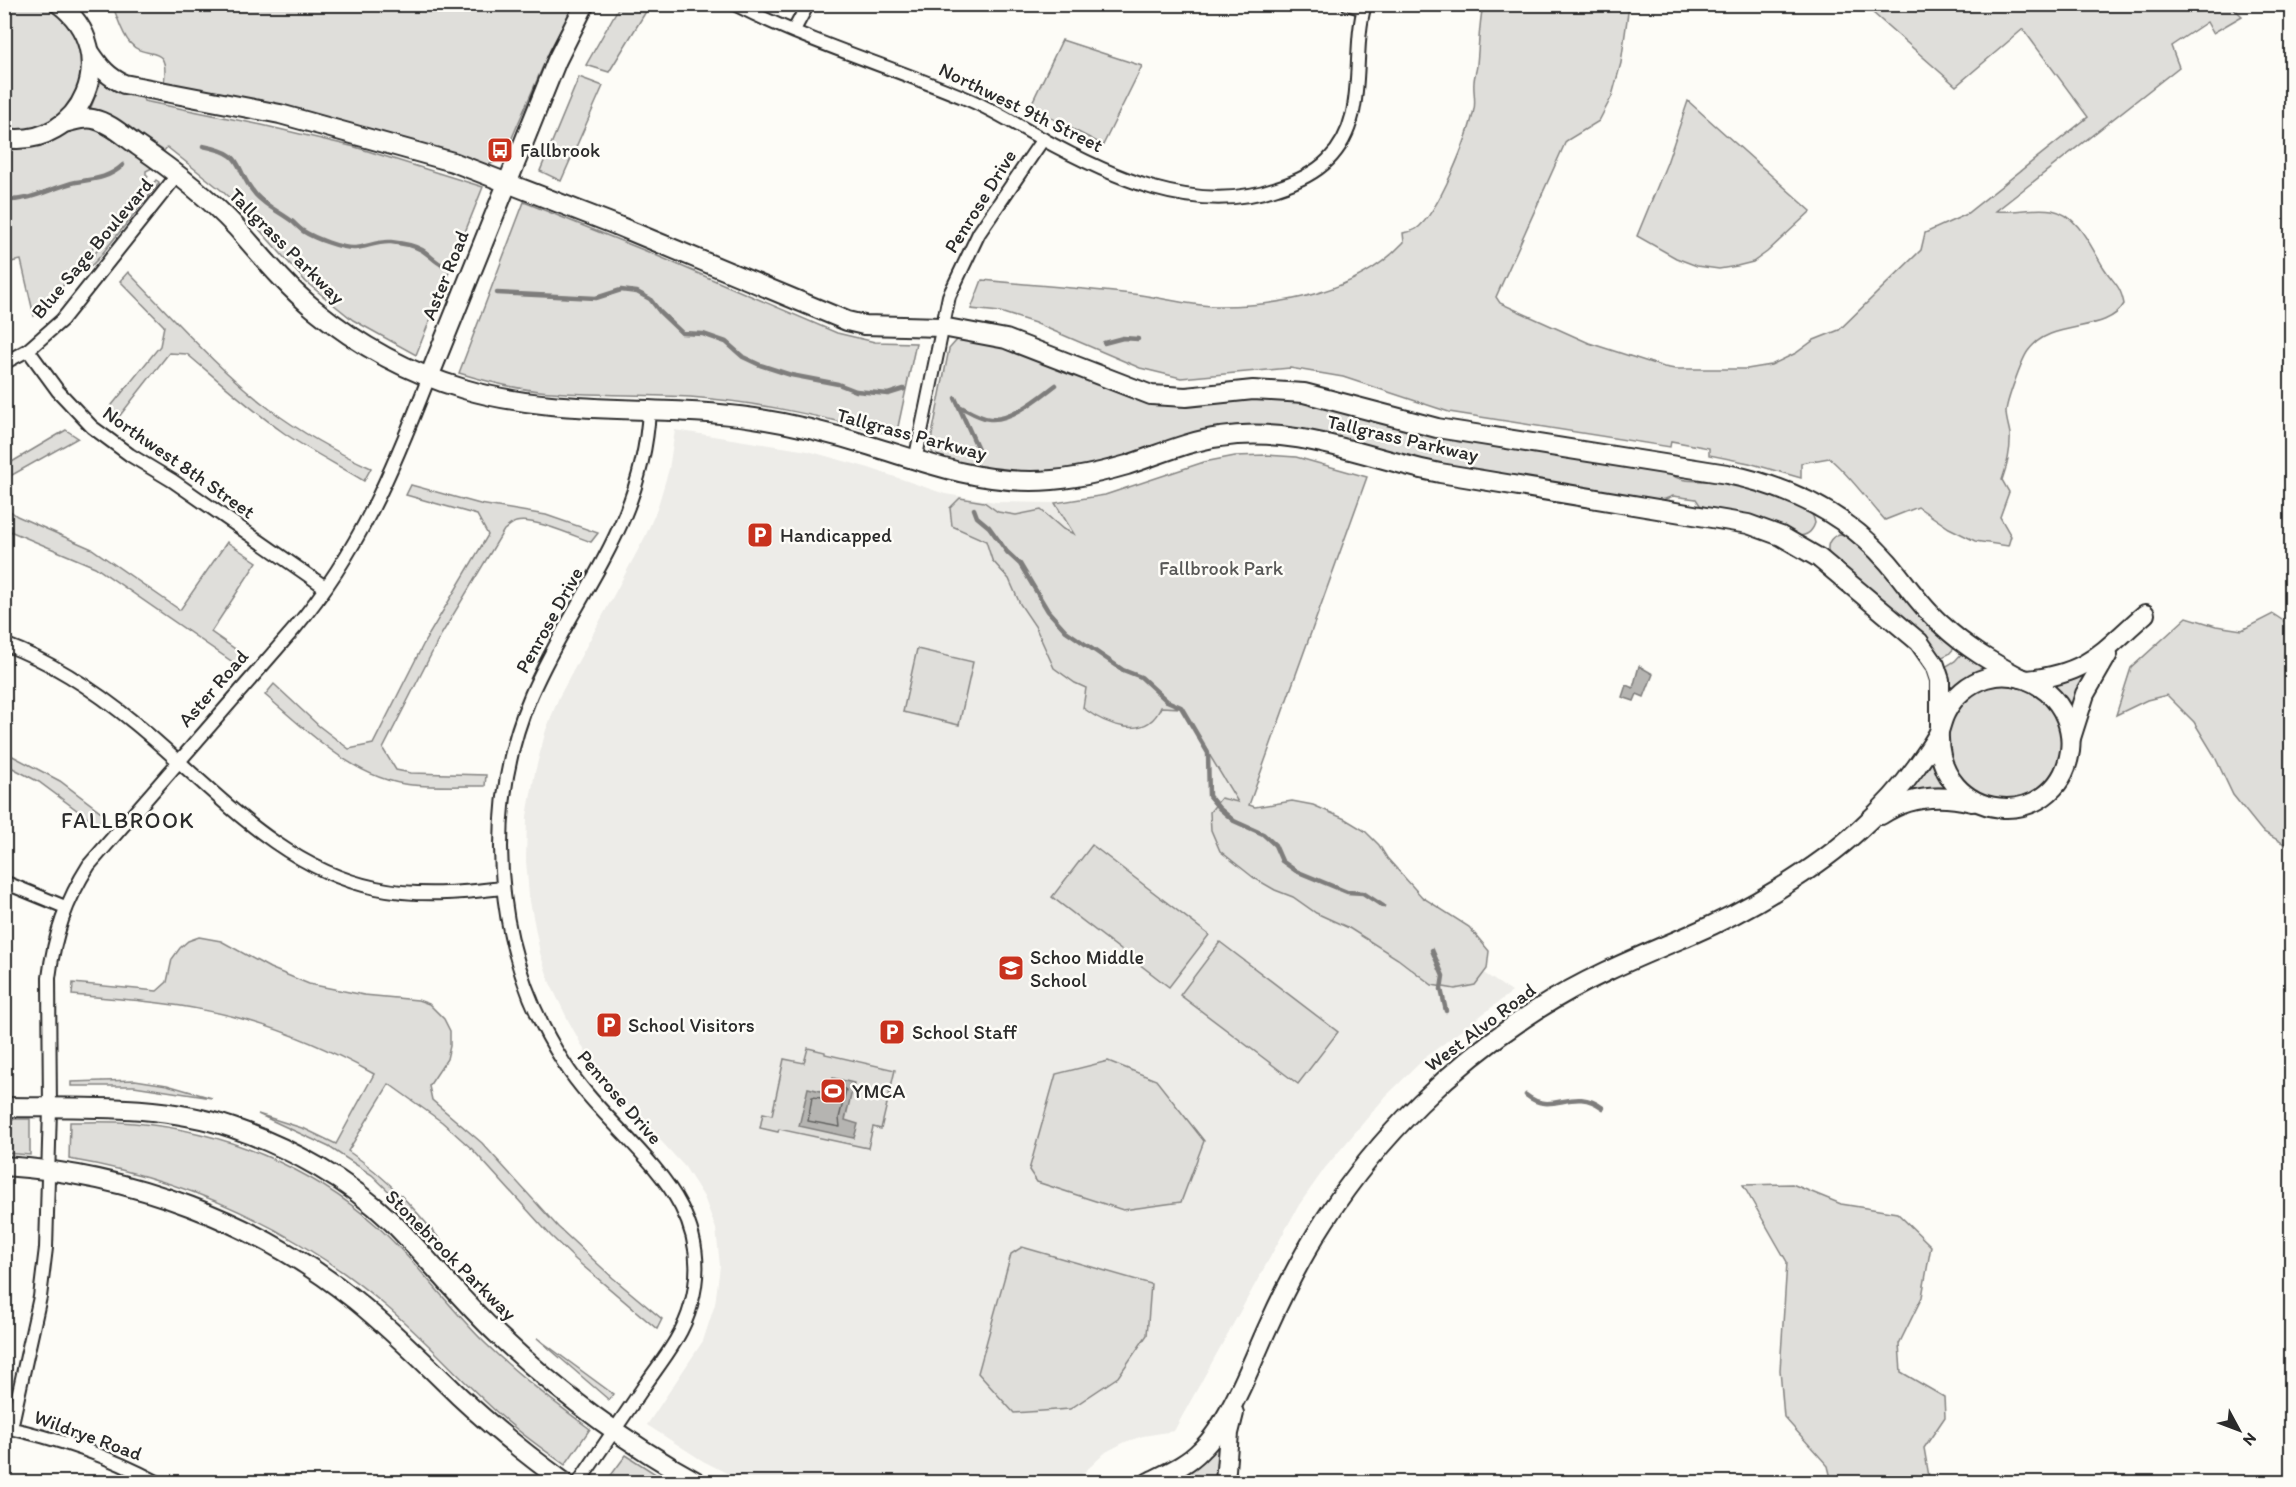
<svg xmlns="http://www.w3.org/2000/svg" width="2296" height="1487" viewBox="0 0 2296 1487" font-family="Itim,sans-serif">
<rect width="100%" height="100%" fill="#fdfcf7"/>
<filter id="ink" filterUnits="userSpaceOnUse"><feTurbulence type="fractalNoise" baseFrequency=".0167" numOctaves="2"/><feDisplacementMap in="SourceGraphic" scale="12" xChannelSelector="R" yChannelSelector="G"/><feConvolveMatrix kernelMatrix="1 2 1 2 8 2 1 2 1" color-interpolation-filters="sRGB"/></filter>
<g filter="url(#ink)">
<path fill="#edece8" d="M675 430 808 451 869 468 945 494 996 502 1055 503 1246 814 1512 992 1426 1057 1386 1096 1325 1168 1299 1205 1174 1431 1143 1436 1125 1442 1106 1452 1076 1480 1039 1475 991 1476 943 1482H744L703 1461 647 1425 703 1341 715 1304 720 1266 716 1229 704 1197 685 1167 612 1088 587 1055 568 1020 550 983 540 953 529 896 526 861 527 816 535 772 546 730 559 697 645 537 657 509 669 469Z"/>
<g fill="#dfdeda" stroke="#858482" stroke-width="1.5">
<path d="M2229 4 2242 16 2213 33 2207 22 2171 46 2179 67 1996 211C2013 213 2034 207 2052 210 2079 215 2091 248 2104 268 2114 284 2120 284 2124 304 2106 335 2051 318 2028 351 2022 359 2006 403 2006 412 2006 419 2009 427 2010 434 2011 449 2007 466 2002 480L2009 492 2000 517 2011 536 2008 546 1975 541 1949 528 1918 507 1885 520C1866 499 1850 475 1829 458L1801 463V478L1749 463 1709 455V448L1671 441 1670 447 1449 412 1343 377 1290 368 1181 378 1140 368 1035 323 1000 312 971 309 982 280C1032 285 1082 288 1133 294 1161 297 1190 306 1219 306 1284 306 1358 292 1404 242L1403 233C1407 232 1413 231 1416 229 1438 215 1469 135 1474 109 1476 100 1473 91 1474 82 1474 76 1477 70 1477 64 1479 44 1479 25 1483 5H1629L1621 63 1612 96 1599 121 1566 141 1496 297 1500 303 1589 343 1664 367 1675 369H1747L1771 365 1796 353 1814 340 1839 330 1921 250 1925 233 1965 215 2088 117 2023 29 1956 86 1864 5Z"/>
<path d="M4 5H41L49 7 66 19 78 35 85 75 67 112 48 125 27 131 5 129Z"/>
<path d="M112 5H574L550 50 508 147 500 160 488 165 164 83C170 40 146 62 130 43 121 33 118 17 112 5Z"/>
<path d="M620 5H650L609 72 586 65Z"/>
<path d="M1062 40 1142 66 1103 145 1030 107Z"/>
<path d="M579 77 603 86 561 181 540 171Z"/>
<path d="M101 81 113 89 142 96 144 101 262 125 355 147 483 187 416 355 353 320 328 300 306 282 241 209 221 190 167 147 164 151 103 112 90 110Z"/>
<path d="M1688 101 1811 211 1767 252 1753 262 1737 266 1719 269 1697 266 1676 258 1637 236 1667 163Z"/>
<path d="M77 126H96L153 163 152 168 146 171V174L148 176 144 185 93 247 88 259 34 316 21 260 5 263V145C32 150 53 139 77 126Z"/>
<path d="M156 180 159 182 158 185 97 260 91 266 85 267 99 248 102 239 116 231Z"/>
<path d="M524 202 646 251 837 333 875 342 916 343 896 436C828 418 761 402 690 397 640 394 589 396 539 391 512 388 485 381 459 373Z"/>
<path d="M128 272C174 319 218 370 271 410 302 433 336 452 371 468L364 481C338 465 310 451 284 433 250 409 219 381 187 354L169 353 118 418 108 410 160 346 164 326 120 281Z"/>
<path d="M963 338 1008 347 1102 385 1243 399H1292L1668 472C1682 485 1702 479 1720 482 1745 485 1789 496 1809 511 1813 514 1814 518 1815 523 1812 532 1807 536 1797 536L1734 513 1707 508 1700 505 1696 499 1673 496 1660 501 1419 460 1310 431 1270 427 1067 470 1030 473 997 471 936 458 932 452 930 445 949 349 957 340Z"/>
<path d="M66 430 78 438 5 479V466Z"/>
<path d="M1266 455 1296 457 1367 477 1249 805 1255 807 1292 801 1313 805 1345 819 1365 831 1379 845 1387 858 1422 897 1469 927 1489 951 1487 969 1475 985 1455 989 1432 985 1398 959 1349 928 1316 913 1293 897 1275 890 1254 878 1220 851 1211 830 1210 812 1221 798 1238 802 1181 708 1161 707C1146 742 1106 725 1083 708L1086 688 1075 683 1054 668 1035 626 1020 604 1009 579 992 560 986 541 952 526 950 508 960 498 984 502 998 512 1016 515 1041 510 1063 529 1074 534 1055 503 1105 495 1204 462 1235 456Z"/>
<path d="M411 485 480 504 546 515 598 533 591 542C574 536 532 517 516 522 512 523 508 527 504 530L441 635 383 749 396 770 411 773 486 775 485 786C461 786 436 787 412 785 354 780 307 730 265 695L274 684 319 726 349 749 373 744 425 641 488 535 477 515 406 495Z"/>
<path d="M5 507 17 516 92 549 180 610 227 542 257 562 211 632 245 656 237 665 95 567 5 529Z"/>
<path d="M1839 534C1860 534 1938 625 1957 645L1949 654 1940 658 1930 643 1829 555C1826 545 1829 538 1839 534Z"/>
<path d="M2273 614 2291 626V848L2262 831 2233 795 2214 755 2194 722 2167 695 2147 700 2116 715 2131 668 2187 617 2216 626 2242 630Z"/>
<path d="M917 649 973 662 959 725 903 712Z"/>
<path d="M1964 651 1991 667 1950 690 1945 667 1955 661Z"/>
<path d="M2095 667 2072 711 2064 698 2048 682Z"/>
<circle cx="2004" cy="742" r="57"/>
<path d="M5 752 60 781 105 815 97 825 39 782 5 764Z"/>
<path d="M1931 758 1939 778 1945 787 1926 788 1902 796Z"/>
<path d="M1092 845 1209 935 1169 987 1052 897Z"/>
<path d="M199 937 221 941 270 968 309 984 364 995 418 1000 429 1004 444 1019 450 1031V1046L447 1059 429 1086 432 1100 482 1143 558 1227 613 1278 662 1319 657 1329 576 1260 551 1236 472 1149 442 1122 389 1084 348 1151C388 1178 417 1211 447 1248L372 1175 329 1147 258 1114 305 1129 336 1144 374 1074C320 1044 264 1021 203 1010 160 1001 115 999 72 995L73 983 157 991 167 982 172 959 180 948 188 941Z"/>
<path d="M1220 942 1338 1032 1298 1084 1180 995Z"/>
<path d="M808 1048 825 1052V1054L895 1070 881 1129 873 1127 868 1148 779 1129 778 1132 760 1128 763 1113 772 1115 784 1059 804 1063Z"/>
<path d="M1108 1061 1156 1080 1204 1141 1181 1202 1123 1210 1037 1182 1029 1170 1056 1074Z"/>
<path d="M135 1080 167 1085 212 1098 134 1086H71V1082Z"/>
<path d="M5 1119H30V1155L5 1153Z"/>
<path d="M70 1122C91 1122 113 1121 134 1123 221 1130 311 1167 377 1226 416 1261 447 1305 485 1343 518 1375 554 1402 590 1429L565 1465C543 1449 521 1434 500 1415 461 1380 426 1340 386 1306 294 1228 187 1179 69 1159Z"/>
<path d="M1792 1184 1841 1204 1897 1213 1931 1246 1922 1297 1899 1344 1901 1372 1944 1397 1945 1417 1924 1448 1930 1482H1832L1828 1466 1784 1417 1780 1370 1787 1262 1743 1185Z"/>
<path d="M1022 1247 1151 1284 1147 1335 1118 1377 1070 1409 1014 1413 978 1373 1011 1254Z"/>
<path d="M537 1338 613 1394 609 1400Z"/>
<path d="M1220 1441 1216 1482H1205L1183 1474Z"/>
<path d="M626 1455 668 1482H606Z"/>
</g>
<g fill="#b5b4b1" stroke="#7e7d7b" stroke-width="1.5">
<path d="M1639 666 1653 674 1644 697 1637 694 1634 701 1622 697 1626 685 1633 688Z"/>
<path d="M833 1078 854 1083 845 1120 858 1124 854 1138 799 1126 808 1088 829 1093Z"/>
</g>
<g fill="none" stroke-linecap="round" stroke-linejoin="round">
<path stroke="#626261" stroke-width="1.5" d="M840 1086 846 1090 839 1118 840 1127 808 1121 812 1097 831 1099Z"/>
<g stroke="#7e7d7b" stroke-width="4.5">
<path d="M203 146C249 155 231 166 256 195 267 207 280 212 293 222 296 225 299 228 303 231 314 238 342 249 355 248 367 247 378 241 391 242 400 243 414 245 422 250 430 255 435 262 444 266"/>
<path d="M4 200C33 201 50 188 76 182 95 179 109 178 123 165"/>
<path d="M497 293 596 298 621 290 637 292 650 299 660 312 682 333 703 334 726 342 743 357 760 365 791 375 838 384 856 391 888 394 904 389"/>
<path d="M1104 343 1123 338 1138 339"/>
<path d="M955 398 978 449"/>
<path d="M959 406C969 411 979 418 990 419 1012 421 1040 397 1056 385"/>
<path d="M974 509 977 517 989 527 1007 552 1020 564 1048 611 1066 631 1123 670 1141 677 1167 701 1181 707 1208 753 1209 796 1219 808 1234 821 1263 834 1275 845 1282 861 1296 871 1347 892 1363 893 1383 906"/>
<path d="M1432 950 1443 976 1441 989 1446 1011"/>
<path d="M1526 1095C1553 1117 1572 1085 1603 1108"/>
</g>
<g stroke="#2b2b2b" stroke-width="16">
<g id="street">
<path d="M734 4C808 42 889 66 965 98 990 108 1013 123 1037 136 1109 176 1194 217 1277 188 1296 182 1314 174 1328 160 1370 118 1350 56 1365 4"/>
<path d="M1347 4 1364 9"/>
<path d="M794 30 808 4"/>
<path d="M28 350 58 391 92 427 130 455 173 481 325 587"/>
<path d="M4 363 28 350 62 320 178 174"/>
<path d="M915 461 949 296 979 233 1043 139"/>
<path d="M4 644C53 662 96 691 136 724 210 785 278 868 376 888 419 897 460 893 503 888"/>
<path d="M4 882 65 907"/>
<path d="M4 1427C57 1438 110 1457 157 1482"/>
<path d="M11 1428 40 1297 46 1248 50 1109 49 978C54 936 66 901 89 865L295 628C360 550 393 469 429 377"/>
<path d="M579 1482C600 1451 622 1419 643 1388 661 1362 683 1336 691 1305 722 1194 615 1143 564 1063 522 998 502 924 501 847 501 794 510 744 531 695 574 595 643 527 649 410"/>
</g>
</g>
<g stroke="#2b2b2b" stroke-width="22">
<g id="secondary">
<path d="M90 52C100 67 108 77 124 84L280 114 453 162 616 225 847 321 864 325 942 327 1006 339 1151 395 1186 397 1253 390 1304 393 1437 428 1727 474C1790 487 1846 514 1888 562 1906 583 1921 607 1942 625 1965 647 1993 663 2021 678"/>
<path d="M64 123C74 121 83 117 93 119 109 122 125 137 138 146 173 170 207 196 236 227 261 255 284 284 313 308 358 345 409 373 464 389 559 417 658 404 754 418 793 424 833 434 871 446 924 462 974 481 1031 481 1064 481 1096 474 1127 465 1158 455 1188 441 1220 437 1298 425 1365 458 1440 473L1748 524 1781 536 1819 558 1919 642 1935 665 1940 680V726"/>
<path d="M4 138C83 150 123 52 59 4"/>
<path d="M429 377 557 60 585 4"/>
<path d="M2028 680C2090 673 2101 652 2145 614"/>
<path d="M2071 738 2085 694 2108 654"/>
<path d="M1881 815C1909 796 1940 794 1972 802"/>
<path d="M4 1107C81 1108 160 1103 233 1128 291 1148 348 1180 392 1222 428 1258 460 1299 497 1334 557 1391 624 1442 697 1482"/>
<path d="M4 1166C131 1174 256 1221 355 1300 392 1330 425 1363 459 1396 492 1427 527 1455 564 1482"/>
<path d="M1149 1482C1167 1473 1187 1465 1201 1450 1229 1424 1251 1364 1267 1329 1284 1291 1303 1254 1325 1220 1379 1136 1454 1063 1538 1009 1586 978 1638 957 1690 935 1745 912 1817 869 1860 829 1881 810 1901 789 1917 766 1924 756 1933 744 1938 734 1941 727 1942 719 1946 712 1954 696 1969 683 1986 678 2032 665 2076 705 2070 751 2058 834 1935 825 1939 732"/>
<path d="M1225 1482 1229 1433 1234 1413"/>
</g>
</g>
<use href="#street" stroke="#fdfcf7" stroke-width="12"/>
<use href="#secondary" stroke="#fdfcf7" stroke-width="18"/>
</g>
</g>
<defs>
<g id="bus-square" transform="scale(1.35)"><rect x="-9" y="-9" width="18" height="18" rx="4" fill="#c8321e" stroke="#fdfcf7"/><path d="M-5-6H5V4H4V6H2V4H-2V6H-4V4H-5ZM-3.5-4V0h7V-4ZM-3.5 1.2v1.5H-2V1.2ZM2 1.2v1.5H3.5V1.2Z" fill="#fff"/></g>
<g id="parking-square" transform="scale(1.35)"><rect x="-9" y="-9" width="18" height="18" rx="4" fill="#c8321e" stroke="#fdfcf7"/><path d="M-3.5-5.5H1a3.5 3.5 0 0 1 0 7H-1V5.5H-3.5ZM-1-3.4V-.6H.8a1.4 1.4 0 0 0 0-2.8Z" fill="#fff"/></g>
<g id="school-square" transform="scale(1.35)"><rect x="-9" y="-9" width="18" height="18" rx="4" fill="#c8321e" stroke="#fdfcf7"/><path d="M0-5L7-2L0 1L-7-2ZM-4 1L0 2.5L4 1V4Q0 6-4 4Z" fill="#fff"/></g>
<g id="stadium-square" transform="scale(1.35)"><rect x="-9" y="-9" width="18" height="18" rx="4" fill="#c8321e" stroke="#fdfcf7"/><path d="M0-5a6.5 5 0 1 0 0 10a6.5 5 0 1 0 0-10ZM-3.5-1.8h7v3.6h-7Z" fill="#fff"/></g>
</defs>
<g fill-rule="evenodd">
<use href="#bus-square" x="500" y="150"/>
<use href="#parking-square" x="760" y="535"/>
<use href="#school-square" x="1011" y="968"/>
<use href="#parking-square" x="609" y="1025"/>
<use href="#parking-square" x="892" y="1032"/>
<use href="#stadium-square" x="833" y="1091"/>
</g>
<g text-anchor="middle" stroke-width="5" stroke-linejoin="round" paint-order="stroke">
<g font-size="20" fill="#2b2b2b" stroke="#fdfcf7">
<text transform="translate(1021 107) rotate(26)" y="7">Northwest 9th Street</text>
<text transform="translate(980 201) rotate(-58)" y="7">Penrose Drive</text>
<text transform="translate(287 246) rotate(45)" y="7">Tallgrass Parkway</text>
<text transform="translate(92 248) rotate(-50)" y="7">Blue Sage Boulevard</text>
<text transform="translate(445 275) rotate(-68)" y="7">Aster Road</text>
<text transform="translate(912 434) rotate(15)" y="7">Tallgrass Parkway</text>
<text transform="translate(1403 438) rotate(13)" y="7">Tallgrass Parkway</text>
<text transform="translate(179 462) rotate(35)" y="7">Northwest 8th Street</text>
<text transform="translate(549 620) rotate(-61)" y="7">Penrose Drive</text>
<text transform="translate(213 688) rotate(-49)" y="7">Aster Road</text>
<text transform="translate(1480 1027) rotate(-37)" y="7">West Alvo Road</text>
<text transform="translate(620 1097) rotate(49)" y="7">Penrose Drive</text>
<text transform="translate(451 1255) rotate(45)" y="7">Stonebrook Parkway</text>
<text transform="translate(88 1435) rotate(20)" y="7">Wildrye Road</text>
</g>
<g font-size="20" fill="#2b2b2b" stroke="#fdfcf7" text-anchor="start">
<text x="520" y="157">Fallbrook</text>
<text x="780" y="542">Handicapped</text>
<text x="1030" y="964">Schoo Middle<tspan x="1030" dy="23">School</tspan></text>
<text x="628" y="1032">School Visitors</text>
<text x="912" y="1039">School Staff</text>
<text x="852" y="1098">YMCA</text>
</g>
<g font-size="20" fill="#585857" stroke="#fdfcf7">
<text x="1221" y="575">Fallbrook Park</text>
</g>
<g font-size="22" letter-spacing="1.5" fill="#2b2b2b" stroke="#fdfcf7">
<text x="128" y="828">FALLBROOK</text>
</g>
</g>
<rect width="2296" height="1487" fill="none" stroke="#fdfcf7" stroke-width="24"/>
<rect x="12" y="12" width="2272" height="1463" fill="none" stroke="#2b2b2b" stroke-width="2" filter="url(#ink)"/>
<g transform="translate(2239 1430) rotate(131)" stroke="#fdfcf7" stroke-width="4.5" paint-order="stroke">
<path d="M0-4.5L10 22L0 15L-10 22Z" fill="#2b2b2b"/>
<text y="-9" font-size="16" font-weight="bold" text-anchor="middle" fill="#2b2b2b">N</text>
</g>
</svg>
